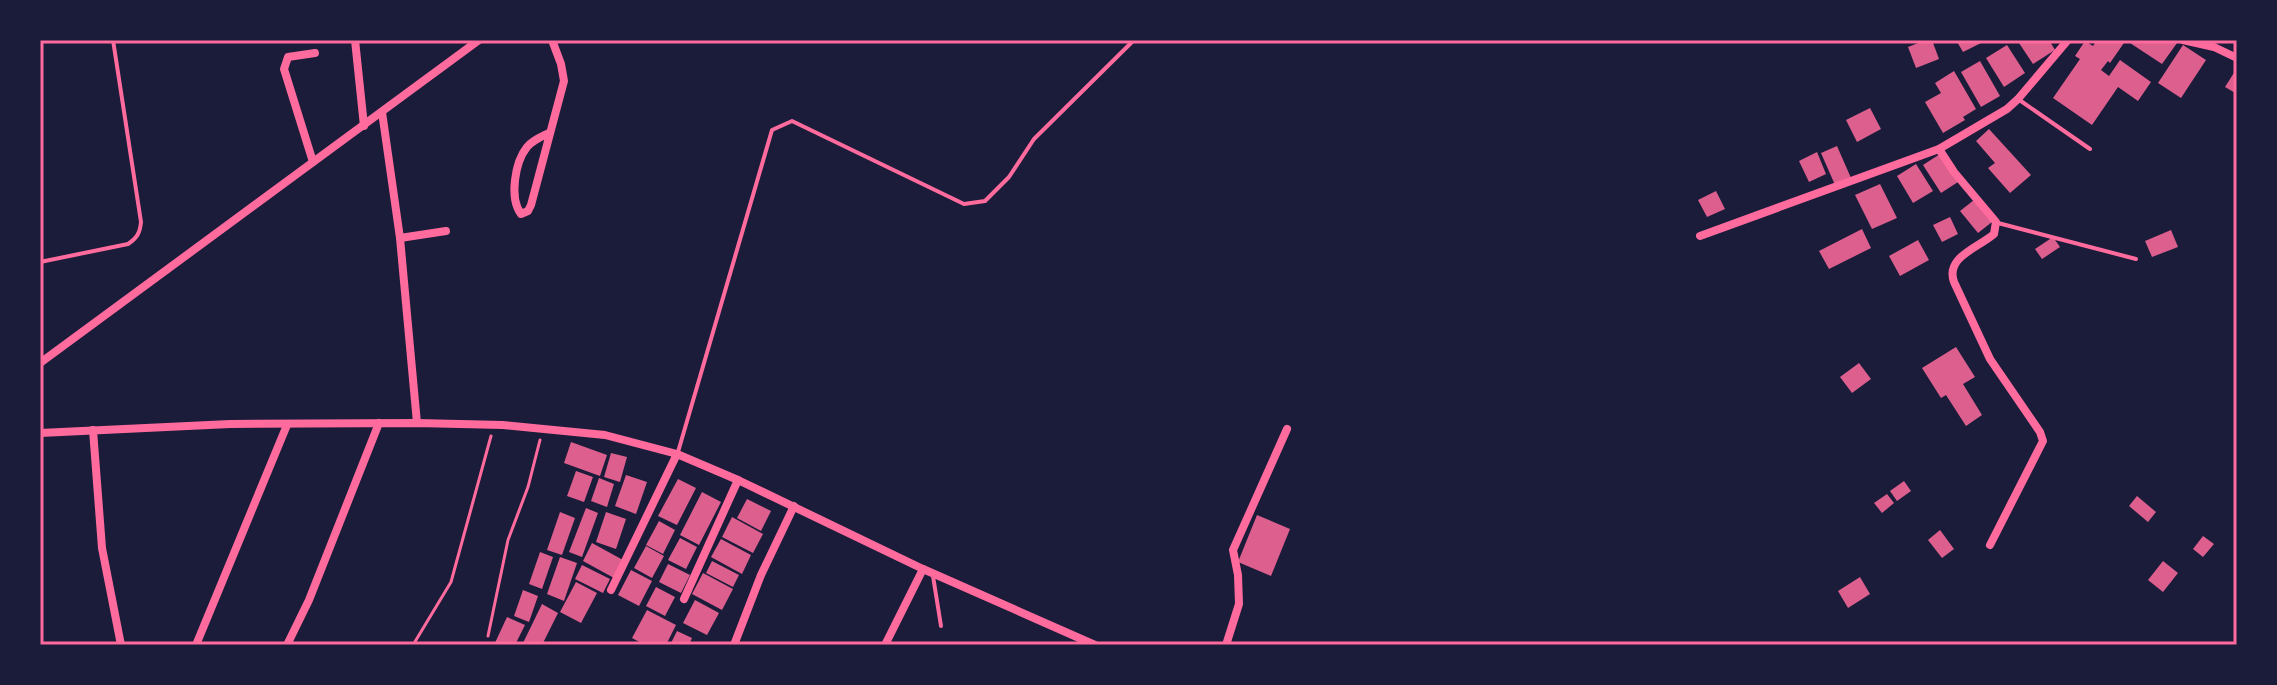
<svg xmlns="http://www.w3.org/2000/svg" width="2277" height="685" viewBox="0 0 2277 685" font-family="'Source Sans 3',sans-serif">
<rect width="100%" height="100%" fill="#1b1b3a"/>
<g fill="#dd5f8e">
<path d="M1926 40H1932L1939 59 1916 68 1908 47Z"/>
<path d="M1956 40H1987L1963 52Z"/>
<path d="M2017 40H2049L2055 50 2033 64Z"/>
<path d="M2097 40H2126L2110 63 2108 61 2101 70 2109 76 2120 60 2151 82 2138 101 2118 87 2092 125 2053 98 2080 59 2075 56 2085 41 2093 46Z"/>
<path d="M2132 40H2173L2177 43 2162 64 2130 43Z"/>
<path d="M2007 45 2025 73 2004 87 1986 58Z"/>
<path d="M2183 45 2206 60 2181 98 2158 83Z"/>
<path d="M1980 61 2000 96 1981 107 1961 72Z"/>
<path d="M2237 68V94L2225 87Z"/>
<path d="M1954 71 1976 109 1963 117 1965 120 1943 133 1925 102 1941 93 1935 83Z"/>
<path d="M1870 108 1881 129 1857 142 1846 120Z"/>
<path d="M1989 129 2031 175 2010 193 1988 168 1995 163 1976 141Z"/>
<path d="M1837 146 1851 178 1835 185 1821 153Z"/>
<path d="M1817 152 1826 174 1809 182 1799 161Z"/>
<path d="M1940 154 1958 182 1941 193 1923 165Z"/>
<path d="M1916 164 1933 191 1913 203 1897 176Z"/>
<path d="M1880 184 1897 218 1872 229 1855 195Z"/>
<path d="M1716 191 1725 209 1707 217 1698 200Z"/>
<path d="M1974 200 1992 222 1978 233 1960 211Z"/>
<path d="M1950 217 1958 234 1942 242 1933 225Z"/>
<path d="M1862 229 1871 248 1829 269 1819 251Z"/>
<path d="M2171 230 2178 247 2152 257 2145 241Z"/>
<path d="M2053 237 2060 247 2042 259 2035 249Z"/>
<path d="M1918 240 1929 260 1900 276 1889 256Z"/>
<path d="M1956 347 1975 377 1963 384 1982 415 1966 426 1946 395 1941 398 1922 368Z"/>
<path d="M1859 363 1871 379 1852 393 1840 377Z"/>
<path d="M571 442 607 455 600 476 564 463Z"/>
<path d="M611 453 627 457 620 482 604 477Z"/>
<path d="M576 471 593 477 584 502 567 496Z"/>
<path d="M626 475 647 482 636 514 615 506Z"/>
<path d="M599 478 614 484 607 507 591 501Z"/>
<path d="M678 479 696 488 677 525 658 516Z"/>
<path d="M1904 481 1911 491 1897 501 1890 491Z"/>
<path d="M702 492 721 502 699 545 680 535Z"/>
<path d="M1887 494 1894 503 1882 513 1874 503Z"/>
<path d="M2137 496 2156 512 2148 522 2129 506Z"/>
<path d="M747 499 771 511 761 531 737 518Z"/>
<path d="M586 508 598 513 582 557 569 552Z"/>
<path d="M560 512 575 518 562 555 547 550Z"/>
<path d="M606 512 626 519 616 549 596 542Z"/>
<path d="M1257 515 1290 529 1271 576 1238 562Z"/>
<path d="M732 517 763 534 753 553 722 537Z"/>
<path d="M659 521 675 530 663 554 646 545Z"/>
<path d="M1940 530 1954 549 1942 558 1928 540Z"/>
<path d="M2203 536 2214 544 2203 557 2193 549Z"/>
<path d="M680 538 697 547 686 569 668 560Z"/>
<path d="M721 539 751 555 742 574 711 557Z"/>
<path d="M592 543 623 560 614 578 583 561Z"/>
<path d="M646 546 664 556 652 578 634 568Z"/>
<path d="M540 552 553 557 542 589 529 584Z"/>
<path d="M560 557 577 563 564 601 547 594Z"/>
<path d="M712 561 739 575 733 587 706 573Z"/>
<path d="M2163 561 2178 573 2163 592 2148 580Z"/>
<path d="M668 564 690 575 681 593 659 582Z"/>
<path d="M582 565 610 579 603 593 575 579Z"/>
<path d="M631 570 652 581 639 606 618 595Z"/>
<path d="M703 573 733 589 722 610 692 594Z"/>
<path d="M1860 577 1870 594 1848 608 1838 591Z"/>
<path d="M576 582 597 593 581 623 560 612Z"/>
<path d="M656 587 675 597 665 616 646 606Z"/>
<path d="M523 590 538 596 529 622 514 616Z"/>
<path d="M695 600 719 613 707 635 683 623Z"/>
<path d="M542 604 558 613 542 645H526L523 643Z"/>
<path d="M647 610 676 625 666 645H645L632 638Z"/>
<path d="M507 617 525 625 515 645H494Z"/>
<path d="M677 631 692 638 689 645H670Z"/>
</g>
<g fill="none" stroke-linecap="round" stroke-linejoin="round">
<g stroke="#ff6b9d" stroke-width="3">
<path d="M488 636 508 540 528 487 540 440"/>
<path d="M413 645 451 582 491 436"/>
</g>
<g stroke="#ff6b9d" stroke-width="4">
<path d="M2018 99 2090 149"/>
<path d="M1998 223 2136 259"/>
<path d="M40 262 128 244C137 238 140 233 141 222L113 40"/>
<path d="M678 452 772 130 792 121 964 204 985 201 1009 177 1034 139 1132 42"/>
<path d="M933 576 941 626"/>
</g>
<g stroke="#ff6b9d" stroke-width="8">
<path d="M355 40 364 126"/>
<path d="M2183 40 2214 47 2237 58"/>
<path d="M382 112 400 238 417 423"/>
<path d="M549 133C541 137 533 140 527 147 515 162 509 198 521 214L528 211 531 205 564 81 561 64 552 40"/>
<path d="M313 162 284 69 288 57 315 53"/>
<path d="M1700 236 1939 149"/>
<path d="M400 238 446 231"/>
<path d="M40 363 479 40"/>
<path d="M93 430 102 548 121 645"/>
<path d="M40 433 230 424 417 423 503 425 605 435 677 454 738 480 923 569 1095 645"/>
<path d="M1990 545 2043 441 2040 432 1990 359 1954 282C1945 257 1978 248 1994 234L1996 222 1954 172 1939 149 2007 109 2018 99 2068 40"/>
<path d="M611 590 677 454"/>
<path d="M684 599 738 480"/>
<path d="M196 645 287 425"/>
<path d="M287 645 309 600 379 423"/>
<path d="M734 645 761 575 794 506"/>
<path d="M885 645 923 569"/>
<path d="M1226 645 1239 604 1238 575 1233 550 1287 429"/>
</g>
</g>
<rect width="2277" height="685" fill="none" stroke="#1b1b3a" stroke-width="84"/>
<rect x="42" y="42" width="2193" height="601" fill="none" stroke="#ff6b9d" stroke-width="3"/>
</svg>
